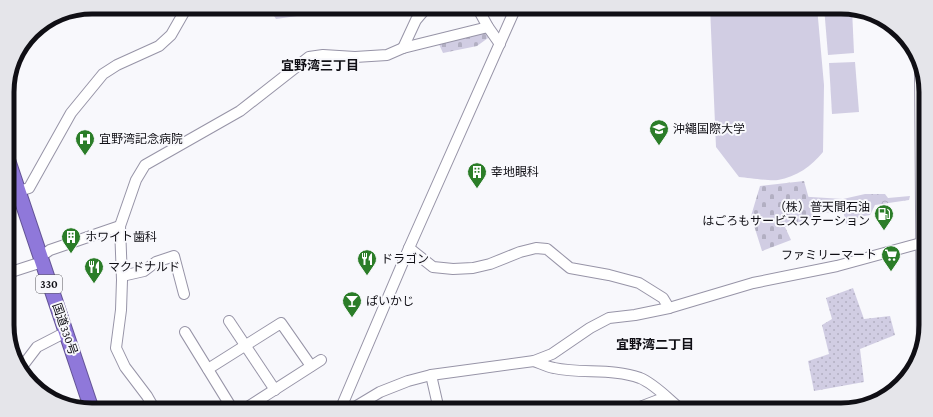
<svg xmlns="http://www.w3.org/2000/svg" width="933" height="417" viewBox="0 0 933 417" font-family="'Crimson Pro','Noto Sans JP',serif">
<defs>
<pattern id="grass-dots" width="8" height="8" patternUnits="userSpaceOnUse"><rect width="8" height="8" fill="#d1cde3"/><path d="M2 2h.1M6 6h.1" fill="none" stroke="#b2afc2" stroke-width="1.8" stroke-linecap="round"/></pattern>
<pattern id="forest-crowns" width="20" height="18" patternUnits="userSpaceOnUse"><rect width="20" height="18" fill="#d1cde3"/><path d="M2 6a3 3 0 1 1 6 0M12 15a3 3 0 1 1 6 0" fill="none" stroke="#b2afc2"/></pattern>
<pattern id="cemetery-stones" width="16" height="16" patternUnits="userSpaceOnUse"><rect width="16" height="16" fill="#d1cde3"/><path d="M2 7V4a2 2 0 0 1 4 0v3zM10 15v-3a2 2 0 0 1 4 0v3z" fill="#b2afc2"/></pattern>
</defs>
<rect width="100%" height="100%" fill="#f8f8fc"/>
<path fill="url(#grass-dots)" d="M853 288 864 319 890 316 895 335 860 349 864 382 814 391 808 361 829 354 822 325 832 319 826 298Z"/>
<g fill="url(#forest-crowns)">
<path d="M268 7H303L304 15 276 19Z"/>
<path d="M865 194H885L888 198 910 196 909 200 875 205 870 215 859 217 846 224 843 210 819 214 795 196 843 199Z"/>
</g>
<g fill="url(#cemetery-stones)">
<path d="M484 30 488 38 477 46 443 53 438 42Z"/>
<path d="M804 181 814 217 785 227 791 240 762 251 751 216 760 186Z"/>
</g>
<g fill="#d1cde3">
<path d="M710 7H817L824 85 823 152C812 166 796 177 778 180 769 181 750 178 739 177L716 147Z"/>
<path d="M824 7H841L852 9 854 53 828 55Z"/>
<path d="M855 62 859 112 832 114 829 63Z"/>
</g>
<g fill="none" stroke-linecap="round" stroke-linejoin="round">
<g stroke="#9794a7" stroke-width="12">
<g id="minor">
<path d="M477 7 488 27 500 44"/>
<path d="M403 48 416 20 427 7"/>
<path d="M920 68 922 347"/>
<path d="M19 191 29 188 71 113 103 74 117 65 159 46 171 35 187 7"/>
<path d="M409 248 433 267 453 269 473 268 490 264 520 252 536 248 547 249 570 268 609 275 639 283 663 298 669 308"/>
<path d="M40 257 50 250 120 226"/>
<path d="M8 273 42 262"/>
<path d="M122 276 144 271 156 262 174 256 184 294"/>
<path d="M229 321 275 390"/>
<path d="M185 332 233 410"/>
<path d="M534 361C540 363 547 367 554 368 582 374 613 368 640 378 655 384 669 400 682 410"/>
<path d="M21 368 37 347 66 332"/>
<path d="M208 369 281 323 311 366"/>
<path d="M431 375 439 410"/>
<path d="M155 410 147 396 125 367 116 348 121 310 122 280 120 226 136 180 145 165 240 111 309 57 323 55 355 57 387 55 403 48 488 27"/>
<path d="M243 410 321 360"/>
<path d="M340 410 409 248 516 7"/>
<path d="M350 410 380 392 408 381 431 375 534 361 552 354 590 328 609 318 635 315 669 308 753 283 837 266 921 243"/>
<path d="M632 410 666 397"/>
</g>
</g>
<g stroke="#635395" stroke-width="16">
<path id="highway" d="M7 157 92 410"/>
</g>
<use href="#minor" stroke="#fff" stroke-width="10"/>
<use href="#highway" stroke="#8f78da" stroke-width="14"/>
</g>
<defs>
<g id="university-pin" transform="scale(1)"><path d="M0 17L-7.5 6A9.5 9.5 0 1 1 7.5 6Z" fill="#2b7d28" stroke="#f8f8fc"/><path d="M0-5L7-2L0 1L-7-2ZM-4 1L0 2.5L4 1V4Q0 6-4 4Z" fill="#fff"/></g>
<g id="hospital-pin" transform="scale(1)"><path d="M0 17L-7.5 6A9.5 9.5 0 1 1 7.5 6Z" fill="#2b7d28" stroke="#f8f8fc"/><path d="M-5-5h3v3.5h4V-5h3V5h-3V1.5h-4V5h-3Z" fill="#fff"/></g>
<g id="building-pin" transform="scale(1)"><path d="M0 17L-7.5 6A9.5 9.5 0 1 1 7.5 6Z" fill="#2b7d28" stroke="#f8f8fc"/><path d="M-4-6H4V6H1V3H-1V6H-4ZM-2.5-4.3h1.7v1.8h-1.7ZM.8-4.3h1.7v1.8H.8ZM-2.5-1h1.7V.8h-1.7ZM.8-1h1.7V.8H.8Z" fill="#fff"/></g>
<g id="fuel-pin" transform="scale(1)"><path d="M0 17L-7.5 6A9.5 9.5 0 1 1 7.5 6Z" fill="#2b7d28" stroke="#f8f8fc"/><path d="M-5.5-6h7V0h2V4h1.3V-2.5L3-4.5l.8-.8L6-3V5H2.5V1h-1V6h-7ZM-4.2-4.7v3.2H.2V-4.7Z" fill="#fff"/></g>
<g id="supermarket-pin" transform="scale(1)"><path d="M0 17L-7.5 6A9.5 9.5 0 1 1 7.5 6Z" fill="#2b7d28" stroke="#f8f8fc"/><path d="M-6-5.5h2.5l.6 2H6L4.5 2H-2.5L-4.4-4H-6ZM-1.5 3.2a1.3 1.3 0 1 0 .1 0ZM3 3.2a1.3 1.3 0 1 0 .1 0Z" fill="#fff"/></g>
<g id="restaurant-pin" transform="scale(1)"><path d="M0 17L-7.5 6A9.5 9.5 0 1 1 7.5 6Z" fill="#2b7d28" stroke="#f8f8fc"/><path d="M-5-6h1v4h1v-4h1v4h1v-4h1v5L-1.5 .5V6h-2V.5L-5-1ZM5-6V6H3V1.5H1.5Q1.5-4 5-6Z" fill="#fff"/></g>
<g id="bar-pin" transform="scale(1)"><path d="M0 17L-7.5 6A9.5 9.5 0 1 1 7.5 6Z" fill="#2b7d28" stroke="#f8f8fc"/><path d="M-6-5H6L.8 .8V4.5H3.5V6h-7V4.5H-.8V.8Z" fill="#fff"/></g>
</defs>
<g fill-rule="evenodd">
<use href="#university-pin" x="659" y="129"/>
<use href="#hospital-pin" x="85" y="139"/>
<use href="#building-pin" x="477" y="172"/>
<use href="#fuel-pin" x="884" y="214"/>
<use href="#building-pin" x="71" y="237"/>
<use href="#supermarket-pin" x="891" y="255"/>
<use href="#restaurant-pin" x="367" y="259"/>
<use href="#restaurant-pin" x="94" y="267"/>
<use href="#bar-pin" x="352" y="301"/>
</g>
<g text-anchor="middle" stroke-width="4" stroke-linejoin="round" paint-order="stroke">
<rect fill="#f8f8fc" stroke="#56555a" stroke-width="1" x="36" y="275" width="26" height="18" rx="3"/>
<g font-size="11" font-weight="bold" fill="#100f15">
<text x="49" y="288">330</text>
</g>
<g font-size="12" fill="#100f15" stroke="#f8f8fc" text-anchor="start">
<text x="673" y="133">沖繩国際大学</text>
<text x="99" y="143">宜野湾記念病院</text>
<text x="491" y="176">幸地眼科</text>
<text x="870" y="211" text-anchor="end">（株）普天間石油<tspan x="870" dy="14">はごろもサービスステーション</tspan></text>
<text x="85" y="241">ホワイト歯科</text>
<text x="877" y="259" text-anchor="end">ファミリーマート</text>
<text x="381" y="263">ドラゴン</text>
<text x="108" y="271">マクドナルド</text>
<text x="366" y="305">ぱいかじ</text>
</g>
<g font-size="12" fill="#100f15" stroke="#f8f8fc">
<text transform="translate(65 329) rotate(71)" y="4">国道330号</text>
</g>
<g font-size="13" font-weight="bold" fill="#100f15" stroke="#f8f8fc">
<text x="320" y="70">宜野湾三丁目</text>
<text x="655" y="349">宜野湾二丁目</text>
</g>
</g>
<path d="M0 0H933V417H0ZM92 14H841A78 78 0 0 1 919 92V325A78 78 0 0 1 841 403H92A78 78 0 0 1 14 325V92A78 78 0 0 1 92 14Z" fill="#e5e5ea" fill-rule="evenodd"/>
<path fill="none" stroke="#100f15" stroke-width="5" d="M92 14H841A78 78 0 0 1 919 92V325A78 78 0 0 1 841 403H92A78 78 0 0 1 14 325V92A78 78 0 0 1 92 14Z"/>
</svg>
